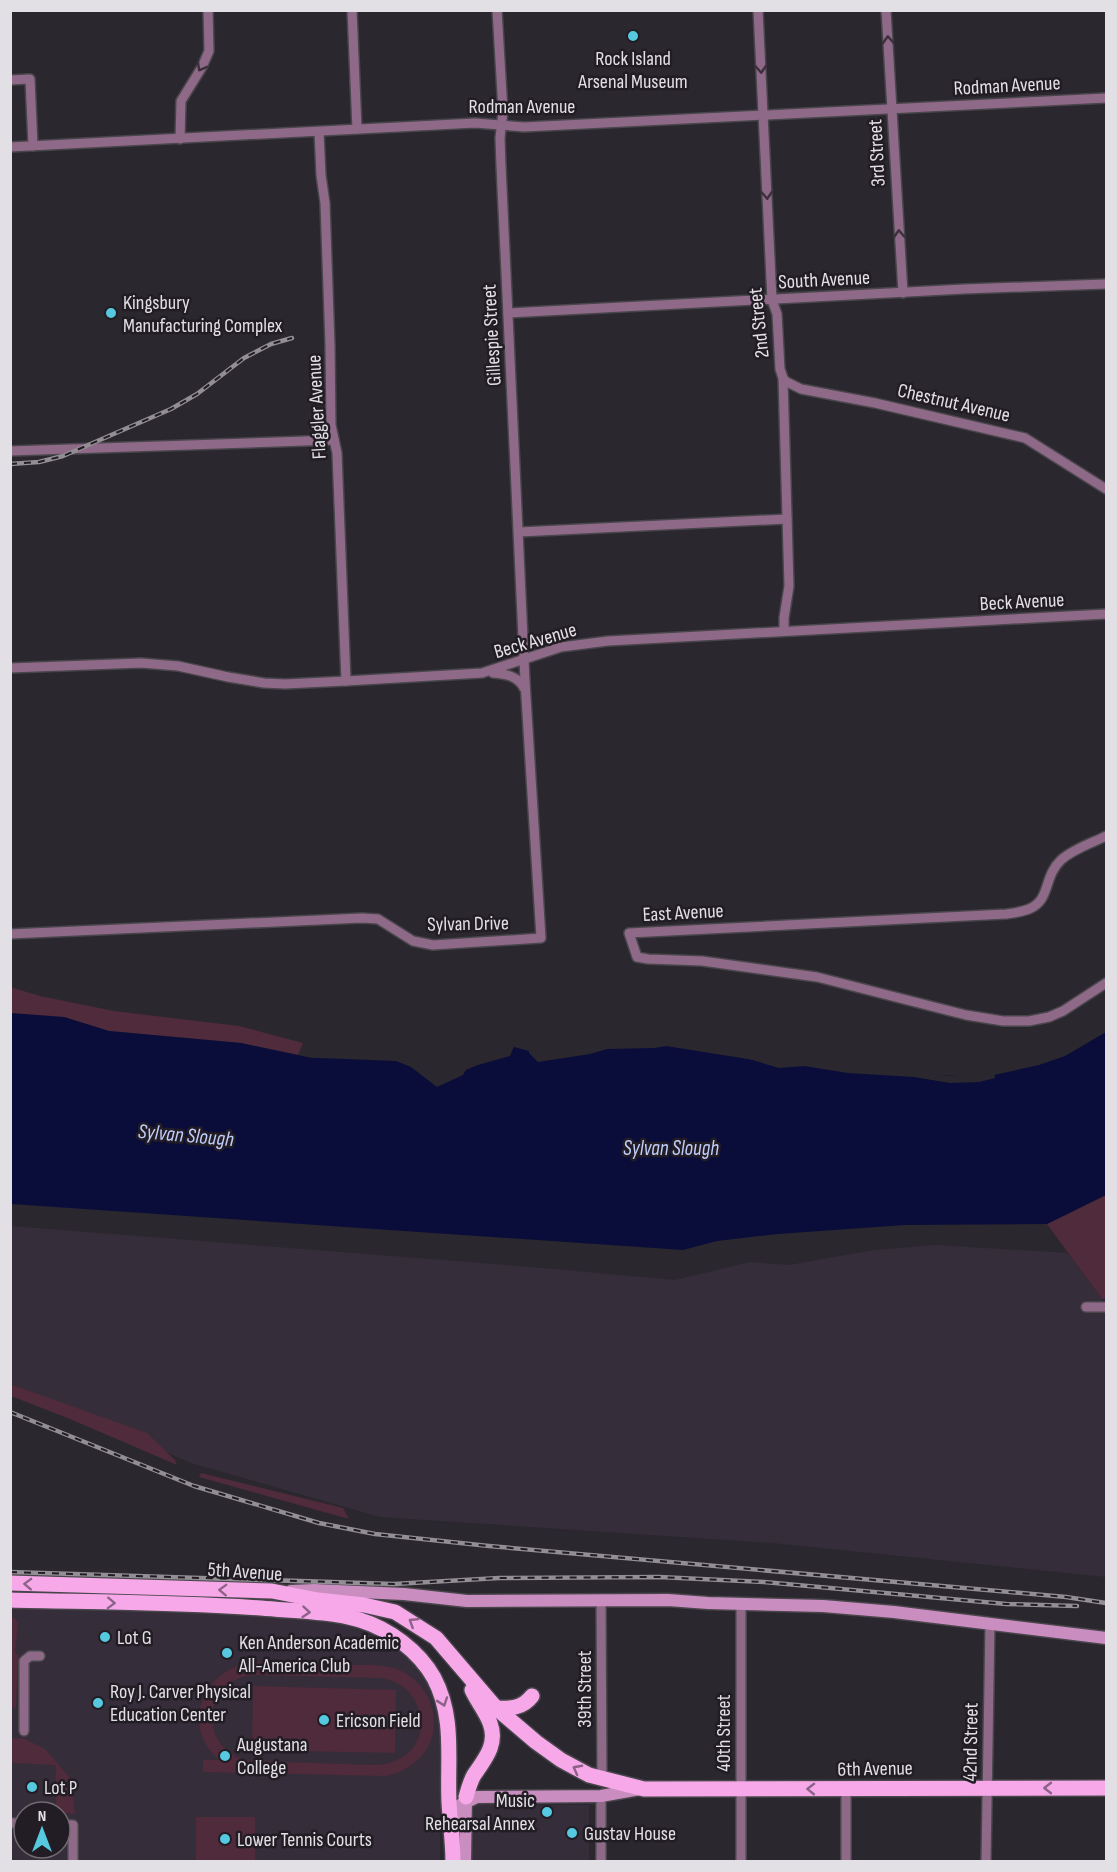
<svg xmlns="http://www.w3.org/2000/svg" width="1117" height="1872" viewBox="0 0 1117 1872" font-family="'Sofia Sans Condensed',sans-serif">
<rect width="100%" height="100%" fill="#2b272e"/>
<g fill="#352d39" fill-rule="evenodd">
<path d="M10 1226 531 1267 675 1280 750 1262 789 1265 874 1250 936 1245 1068 1253 1102 1299 1103 1312H1106V1577L772 1543 380 1517 191 1463 11 1385Z"/>
<path d="M11 1608 236 1613 303 1618 350 1626 377 1638 400 1652 423 1672 434 1699 440 1726V1861L11 1862ZM24 1812H60V1848H24Z"/>
<path d="M476 1804 589 1805V1861L471 1862V1806Z"/>
</g>
<g fill="#4f2b3b" fill-rule="evenodd">
<path d="M10 987 40 996 114 1011 239 1026 303 1043 298 1055 241 1043 109 1031 64 1017 11 1023Z"/>
<path d="M1106 1195V1299H1102L1047 1224Z"/>
<path d="M10 1384 147 1433 175 1460 177 1465 70 1419 11 1396Z"/>
<path d="M201 1473 343 1508 349 1519 199 1477Z"/>
<path d="M10 1618H14L18 1623 15 1652 18 1655 16 1708 11 1707Z"/>
<path d="M257 1662C287 1663 318 1664 348 1665 363 1665 380 1664 394 1668 423 1677 440 1708 432 1737 425 1759 407 1772 385 1776L203 1772V1760H219C178 1724 205 1665 257 1662ZM256 1675 380 1678C426 1683 438 1747 392 1762 378 1767 361 1764 346 1764 316 1763 285 1762 254 1761 197 1756 199 1677 256 1675Z"/>
<path d="M253 1686 396 1690 395 1753 252 1750Z"/>
<path d="M23 1738 45 1749 71 1779 75 1814 56 1812V1765L11 1763V1739Z"/>
<rect x="196" y="1817" width="59" height="44"/>
</g>
<path fill="#0a0d3a" d="M11 1013 64 1017 109 1031 241 1043 312 1058 376 1057 406 1061 439 1082C464 1069 490 1062 514 1047L529 1051 540 1058 611 1046H667L779 1064 821 1063 862 1071 927 1076 994 1075 1039 1065 1065 1056 1106 1032V1195L1047 1224 905 1225 778 1234 717 1241 683 1250 11 1204Z"/>
<g fill="#2b272e">
<path d="M611 1043H667L751 1054 780 1061 822 1060 862 1068 947 1076 994 1072 995 1078 979 1082 950 1083 914 1077 848 1073 804 1066 779 1068 749 1059 667 1046 654 1048 607 1049 590 1054 538 1062 529 1053V1048L541 1055Z"/>
<path d="M515 1044 510 1056 467 1068 463 1075 437 1087 411 1067 396 1061 319 1058 318 1055 376 1054 407 1058 439 1078 445 1077 465 1065 494 1056Z"/>
</g>
<g fill="none" stroke-linecap="round" stroke-linejoin="round">
<g stroke="#48454b" stroke-width="12">
<g id="street">
<path d="M352 10 357 129"/>
<path d="M758 10 772 300 777 314 780 369 783 378 789 586 784 618V631"/>
<path d="M886 10 903 293"/>
<path d="M10 80 30 79 33 146"/>
<path d="M319 132 321 175 325 203 330 345 331 425 337 453 346 681"/>
<path d="M180 139 181 101 202 67 209 51 208 10"/>
<path d="M10 147 475 123 524 127 1106 98"/>
<path d="M508 313 964 289 1106 284"/>
<path d="M783 378 785 381 801 389 875 403 1025 438 1106 489"/>
<path d="M10 451 334 440"/>
<path d="M519 532 787 519"/>
<path d="M10 668 141 663 178 666 228 677 264 683 285 684 346 681 482 673 561 647 608 641 1106 614"/>
<path d="M493 673C506 674 518 676 524 688"/>
<path d="M1106 836C1092 843 1073 849 1061 860 1043 877 1051 900 1029 909 1022 912 1013 913 1006 914L629 933 637 957 648 959 702 961 817 977 966 1015 1003 1021H1029L1049 1017 1063 1011 1106 983"/>
<path d="M10 934 362 918 378 919 413 941 433 945 541 938 525 681 501 166 500 138 503 111 497 10"/>
<path d="M1086 1307H1106"/>
<path d="M601 1599 602 1779"/>
<path d="M741 1603V1862"/>
<path d="M24 1731V1661L30 1656H40"/>
<path d="M846 1790V1862"/>
<path d="M601 1796V1862"/>
<path d="M10 1823H24"/>
<path d="M60 1824 73 1825V1862"/>
<path d="M986 1862 990 1623"/>
</g>
</g>
<g stroke="#48454b" stroke-width="15">
<g id="secondary">
<path d="M291 1591 314 1590 404 1594 467 1601 668 1600 708 1603 823 1606 894 1612 1106 1638"/>
<path d="M452 1822 460 1805 477 1797 601 1796 640 1789"/>
<path d="M465 1862 466 1797"/>
</g>
</g>
<g stroke="#48454b" stroke-width="18">
<g id="primary">
<path d="M10 1583 272 1591 318 1600 364 1605 395 1612 436 1638 496 1708 536 1742 561 1760 589 1775 644 1789 1106 1788"/>
<path d="M10 1600C94 1602 178 1602 261 1608 293 1611 329 1611 360 1620 389 1629 419 1651 434 1678 455 1718 447 1759 449 1802 450 1822 453 1842 453 1862"/>
<path d="M496 1708C510 1709 523 1708 532 1696"/>
<path d="M466 1797C468 1790 470 1782 474 1775 485 1759 498 1744 490 1723 486 1712 477 1701 472 1690"/>
</g>
</g>
<use href="#street" stroke="#8f6988" stroke-width="9"/>
<use href="#secondary" stroke="#c98dbf" stroke-width="12"/>
<use href="#primary" stroke="#f6a8e9" stroke-width="15"/>
<g stroke="#928e94" stroke-width="4.5">
<g id="rail">
<path d="M10 464 39 462 63 456 171 409 197 394 244 358 271 344 292 338"/>
<path d="M10 1412 194 1486 319 1523 375 1534 489 1546 1066 1597 1106 1603"/>
<path d="M10 1572 394 1584 499 1578 659 1577 764 1582 1006 1604 1077 1606"/>
</g>
</g>
<use href="#rail" stroke="#221d24" stroke-width="2" stroke-dasharray="7" stroke-linecap="butt"/>
</g>
<defs><path id="oneway-chevron" d="M-2-3.5L2.5 0L-2 3.5" fill="none" stroke-width="1.6" stroke-linecap="round" stroke-linejoin="round" transform="scale(1.5)"/></defs>
<g stroke="#3d303d">
<use href="#oneway-chevron" transform="translate(888 40) rotate(-93)"/>
<use href="#oneway-chevron" transform="translate(201 67) rotate(119)"/>
<use href="#oneway-chevron" transform="translate(761 69) rotate(87)"/>
<use href="#oneway-chevron" transform="translate(767 195) rotate(87)"/>
<use href="#oneway-chevron" transform="translate(899 234) rotate(-93)"/>
</g>
<g stroke="#8c6286">
<use href="#oneway-chevron" transform="translate(28 1584) rotate(-178)"/>
<use href="#oneway-chevron" transform="translate(223 1590) rotate(-178)"/>
<use href="#oneway-chevron" transform="translate(111 1603) rotate(2)"/>
<use href="#oneway-chevron" transform="translate(306 1612) rotate(5)"/>
<use href="#oneway-chevron" transform="translate(413 1622) rotate(-148)"/>
<use href="#oneway-chevron" transform="translate(443 1702) rotate(71)"/>
<use href="#oneway-chevron" transform="translate(577 1769) rotate(-152)"/>
<use href="#oneway-chevron" transform="translate(1048 1788) rotate(-180)"/>
<use href="#oneway-chevron" transform="translate(811 1789) rotate(-179)"/>
</g>
<g fill="#56c9e0" stroke="#221d24" stroke-width="2">
<circle cx="633" cy="36" r="6"/>
<circle cx="111" cy="313" r="6"/>
<circle cx="105" cy="1637" r="6"/>
<circle cx="227" cy="1653" r="6"/>
<circle cx="98" cy="1703" r="6"/>
<circle cx="324" cy="1720" r="6"/>
<circle cx="225" cy="1756" r="6"/>
<circle cx="32" cy="1787" r="6"/>
<circle cx="547" cy="1812" r="6"/>
<circle cx="572" cy="1833" r="6"/>
<circle cx="225" cy="1839" r="6"/>
</g>
<g text-anchor="middle" stroke-width="5" stroke-linejoin="round" paint-order="stroke">
<g font-size="20" fill="#e3e0e5" stroke="#221d24" text-anchor="start">
<text x="633" y="65" text-anchor="middle">Rock Island<tspan x="633" dy="23">Arsenal Museum</tspan></text>
<text x="123" y="309">Kingsbury<tspan x="123" dy="23">Manufacturing Complex</tspan></text>
<text x="117" y="1644">Lot G</text>
<text x="239" y="1649">Ken Anderson Academic<tspan x="239" dy="23">All-America Club</tspan></text>
<text x="110" y="1698">Roy J. Carver Physical<tspan x="110" dy="23">Education Center</tspan></text>
<text x="336" y="1727">Ericson Field</text>
<text x="237" y="1751">Augustana<tspan x="237" dy="23">College</tspan></text>
<text x="44" y="1794">Lot P</text>
<text x="535" y="1807" text-anchor="end">Music<tspan x="535" dy="23">Rehearsal Annex</tspan></text>
<text x="584" y="1840">Gustav House</text>
<text x="237" y="1846">Lower Tennis Courts</text>
</g>
<g font-size="20" fill="#e3e0e5" stroke="#221d24">
<text transform="translate(1007 85) rotate(-3)" y="7">Rodman Avenue</text>
<text x="522" y="113">Rodman Avenue</text>
<text transform="translate(876 153) rotate(-93)" y="7">3rd Street</text>
<text transform="translate(824 279) rotate(-3)" y="7">South Avenue</text>
<text transform="translate(758 323) rotate(-96)" y="7">2nd Street</text>
<text transform="translate(491 335) rotate(-93)" y="7">Gillespie Street</text>
<text transform="translate(954 402) rotate(13)" y="7">Chestnut Avenue</text>
<text transform="translate(316 407) rotate(-93)" y="7">Flaggler Avenue</text>
<text transform="translate(1022 601) rotate(-3)" y="7">Beck Avenue</text>
<text transform="translate(535 640) rotate(-16)" y="7">Beck Avenue</text>
<text transform="translate(683 912) rotate(-3)" y="7">East Avenue</text>
<text transform="translate(468 923) rotate(-1)" y="7">Sylvan Drive</text>
<text transform="translate(245 1571) rotate(4)" y="7">5th Avenue</text>
<text transform="translate(584 1689) rotate(-90)" y="7">39th Street</text>
<text transform="translate(723 1733) rotate(-90)" y="7">40th Street</text>
<text transform="translate(970 1742) rotate(-89)" y="7">42nd Street</text>
<text transform="translate(875 1768) rotate(-1)" y="7">6th Avenue</text>
</g>
<g font-size="21" font-style="italic" fill="#c0cefd" stroke="#221d24">
<text transform="translate(186 1135) rotate(5)" y="7">Sylvan Slough</text>
<text x="671" y="1155">Sylvan Slough</text>
</g>
</g>
<rect width="1117" height="1872" fill="none" stroke="#e3e0e5" stroke-width="24"/>
<g transform="translate(42 1830)"><circle r="28" fill="#221d24" stroke="#6f6b71" stroke-width="1.5"/>
<path d="M0-4.5L10 22L0 15L-10 22Z" fill="#56c9e0"/>
<text y="-9" font-size="16" font-weight="bold" text-anchor="middle" fill="#e3e0e5">N</text>
</g>
</svg>
